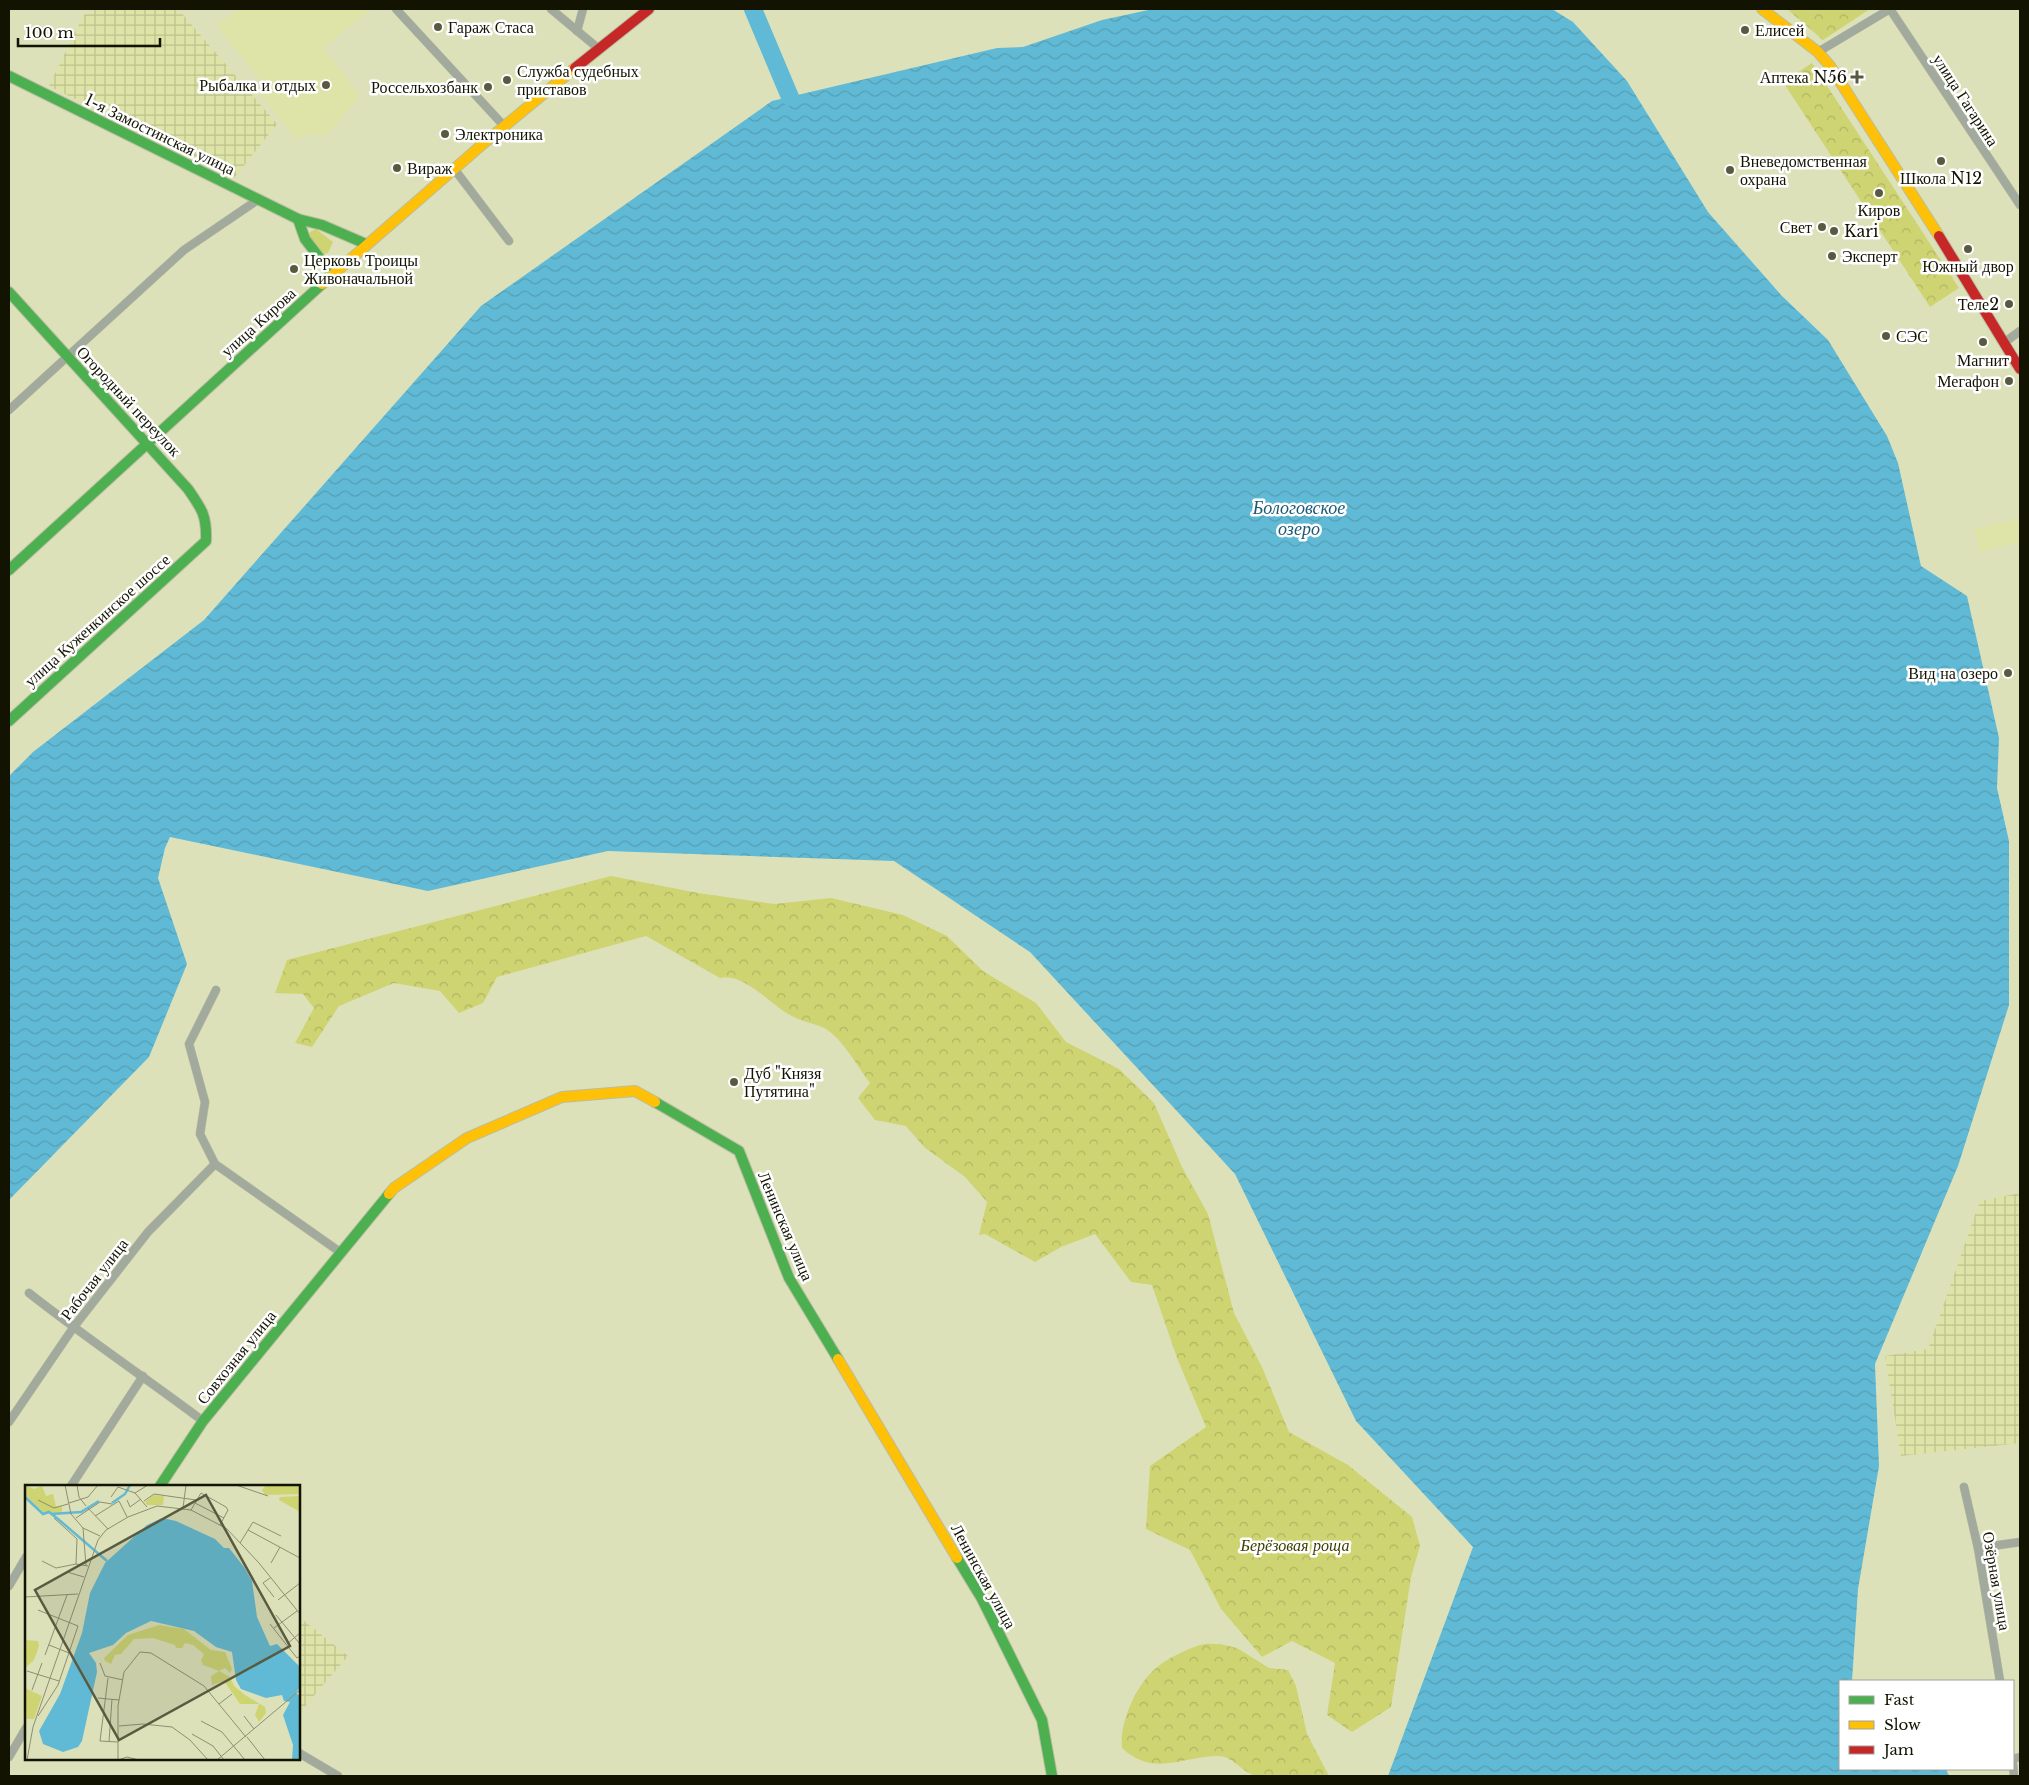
<svg xmlns="http://www.w3.org/2000/svg" width="2029" height="1785" viewBox="0 0 2029 1785" font-family="'Libre Baskerville',serif">
<defs>
<pattern id="industrial-grid" width="8" height="8" patternUnits="userSpaceOnUse" patternTransform="scale(1.25)"><rect width="8" height="8" fill="#dee3a7"/><path d="M0 4h8M4 0v8" fill="none" stroke="#bdc28e"/></pattern>
<pattern id="forest-crowns" width="20" height="18" patternUnits="userSpaceOnUse" patternTransform="scale(1.25)"><rect width="20" height="18" fill="#ced472"/><path d="M2 6a3 3 0 1 1 6 0M12 15a3 3 0 1 1 6 0" fill="none" stroke="#b0b561"/></pattern>
<pattern id="water-waves" width="16" height="10" patternUnits="userSpaceOnUse" patternTransform="scale(1.25)"><rect width="16" height="10" fill="#61bad5"/><path d="M0 5q4-4 8 0t8 0" fill="none" stroke="#539fb5"/></pattern>
</defs>
<rect width="100%" height="100%" fill="#dde1ba"/>
<g fill="#dee3a7">
<path d="M238 9H372L323 48 360 96 328 134 304 135 297 140 260 94 267 89 217 25Z"/>
<path d="M2020 518V542L1979 552 1974 529Z"/>
</g>
<g fill="url(#industrial-grid)">
<path d="M94 9H178L277 124 234 178 49 86 83 16Z"/>
<path d="M2020 1193V1443L1901 1456 1885 1356 1928 1349 1980 1201Z"/>
<path d="M299 1617 348 1656 299 1713Z"/>
</g>
<path fill="#ced472" d="M316 229 333 242 328 253 324 254 318 250 308 237 310 232Z"/>
<g fill="url(#forest-crowns)">
<path d="M1787 9H1870L1823 40Z"/>
<path d="M1812 63 1959 288 1930 307 1783 82Z"/>
<path d="M611 876 698 893 774 904 831 898 903 915 947 936 983 971 1036 1003 1066 1042 1119 1069 1154 1103 1182 1167 1208 1214 1234 1313 1262 1367 1289 1432 1348 1465 1412 1517 1420 1546 1411 1577 1391 1707 1352 1732 1327 1715 1335 1663 1292 1641 1262 1657 1221 1609 1190 1550 1146 1529 1150 1466 1206 1427 1177 1358 1152 1285 1131 1282 1095 1234 1061 1247 1035 1262 985 1234 979 1235 987 1202 965 1177 924 1147 906 1126 875 1120 858 1098 870 1083C857 1066 844 1041 826 1029 815 1023 801 1022 790 1015 771 1005 743 972 720 978L646 936 497 977 483 1003 459 1013 440 991 394 983 339 1006 312 1047 295 1043 314 1008 303 994 275 993 287 960Z"/>
<path d="M1220 1644 1237 1648 1269 1668 1288 1670 1296 1686 1307 1734 1329 1776C1316 1776 1260 1779 1253 1775 1240 1770 1232 1755 1216 1756 1181 1757 1153 1777 1122 1748 1119 1723 1136 1685 1156 1668 1166 1659 1187 1649 1200 1645 1206 1643 1214 1644 1220 1644Z"/>
</g>
<path fill="url(#water-waves)" d="M1153 9H1552L1573 22 1627 81 1708 212 1781 295 1828 340 1887 436 1898 463 1921 566 1967 596 1999 738 1997 788 2009 841V1005L1958 1166 1875 1364 1879 1466 1858 1589 1852 1681H1840V1769H1946L1949 1776H1388L1473 1547 1356 1421 1235 1174 1030 952 894 861 608 851 428 891 170 837 165 848 158 878 187 964 149 1057 9 1200V776L33 752 204 620 481 306 772 101 997 48 1023 47 1102 20Z"/>
<g fill="none" stroke-linecap="round" stroke-linejoin="round">
<path stroke="#61bad5" stroke-width="18" d="M753 9 790 97"/>
<g stroke="#babda0" stroke-width="9">
<g id="street">
<path d="M396 9 505 127"/>
<path d="M551 9 599 49"/>
<path d="M1890 9 2020 205"/>
<path d="M577 31 583 9"/>
<path d="M1818 52 1890 9"/>
<path d="M455 170 509 241"/>
<path d="M2005 342 2020 331"/>
<path d="M9 410 184 250 259 199"/>
<path d="M216 990 189 1044 205 1102 200 1134 215 1164 340 1252"/>
<path d="M29 1293C86 1338 146 1378 203 1421"/>
<path d="M9 1422 73 1328 148 1232 215 1164"/>
<path d="M71 1486 143 1376"/>
<path d="M1964 1487 1978 1548 2000 1681"/>
<path d="M1978 1548 2020 1542"/>
<path d="M9 1586 26 1557"/>
<path d="M299 1753 338 1776"/>
<path d="M9 1757 26 1728"/>
<path d="M2013 1759 2020 1757"/>
<path d="M2013 1764 2014 1776"/>
</g>
</g>
<g stroke="#babda0" stroke-width="12">
<g id="fast">
<path d="M9 76 298 219 322 225 366 244"/>
<path d="M298 219 305 239 332 274"/>
<path d="M9 292 188 489C202 509 207 516 206 541L9 721"/>
<path d="M9 570 322 284"/>
<path d="M655 1102 739 1151 789 1278 838 1359"/>
<path d="M160 1486 203 1421 389 1194"/>
<path d="M957 1558 982 1599 1042 1720 1052 1776"/>
</g>
</g>
<g stroke="#babda0" stroke-width="12">
<g id="slow">
<path d="M1762 9 1818 52 1830 66 1939 236"/>
<path d="M322 284 484 143 575 68"/>
<path d="M389 1194 394 1188 467 1138 562 1097 635 1091 655 1102"/>
<path d="M838 1359 957 1558"/>
</g>
</g>
<g stroke="#babda0" stroke-width="12">
<g id="jam">
<path d="M575 68 649 9"/>
<path d="M1939 236 2020 369"/>
</g>
</g>
<use href="#street" stroke="#a1aa9c" stroke-width="8"/>
<use href="#fast" stroke="#4caf50" stroke-width="10"/>
<use href="#slow" stroke="#ffc107" stroke-width="10"/>
<use href="#jam" stroke="#c62828" stroke-width="10"/>
</g>
<g fill="#595b41" stroke="#fff" stroke-width="2">
<circle cx="438" cy="27" r="5"/>
<circle cx="1745" cy="30" r="5"/>
<path d="M1854.5 69.5h5v5h5v5h-5v5h-5v-5h-5v-5h5z"/>
<circle cx="507" cy="80" r="5"/>
<circle cx="326" cy="85" r="5"/>
<circle cx="488" cy="87" r="5"/>
<circle cx="445" cy="134" r="5"/>
<circle cx="1941" cy="161" r="5"/>
<circle cx="397" cy="168" r="5"/>
<circle cx="1730" cy="170" r="5"/>
<circle cx="1879" cy="193" r="5"/>
<circle cx="1822" cy="227" r="5"/>
<circle cx="1834" cy="231" r="5"/>
<circle cx="1968" cy="249" r="5"/>
<circle cx="1832" cy="256" r="5"/>
<circle cx="294" cy="269" r="5"/>
<circle cx="2009" cy="304" r="5"/>
<circle cx="1886" cy="336" r="5"/>
<circle cx="1983" cy="342" r="5"/>
<circle cx="2009" cy="381" r="5"/>
<circle cx="2008" cy="673" r="5"/>
<circle cx="734" cy="1082" r="5"/>
</g>
<g text-anchor="middle" stroke-width="5" stroke-linejoin="round" paint-order="stroke">
<g font-size="16" fill="#121300" stroke="#fff" text-anchor="start">
<text x="448" y="33">Гараж Стаса</text>
<text x="1755" y="36">Елисей</text>
<text x="517" y="77">Служба судебных<tspan x="517" dy="18">приставов</tspan></text>
<text x="1847" y="83" text-anchor="end">Аптека N56</text>
<text x="316" y="91" text-anchor="end">Рыбалка и отдых</text>
<text x="478" y="93" text-anchor="end">Россельхозбанк</text>
<text x="455" y="140">Электроника</text>
<text x="1740" y="167">Вневедомственная<tspan x="1740" dy="18">охрана</tspan></text>
<text x="407" y="174">Вираж</text>
<text x="1941" y="184" text-anchor="middle">Школа N12</text>
<text x="1879" y="216" text-anchor="middle">Киров</text>
<text x="1812" y="233" text-anchor="end">Свет</text>
<text x="1844" y="237">Kari</text>
<text x="1842" y="262">Эксперт</text>
<text x="304" y="266">Церковь Троицы<tspan x="304" dy="18">Живоначальной</tspan></text>
<text x="1968" y="272" text-anchor="middle">Южный двор</text>
<text x="1999" y="310" text-anchor="end">Теле2</text>
<text x="1896" y="342">СЭС</text>
<text x="1983" y="366" text-anchor="middle">Магнит</text>
<text x="1999" y="387" text-anchor="end">Мегафон</text>
<text x="1998" y="679" text-anchor="end">Вид на озеро</text>
<text x="744" y="1079">Дуб "Князя<tspan x="744" dy="18">Путятина"</tspan></text>
</g>
<g font-size="16" fill="#121300" stroke="#fff">
<text transform="translate(1966 100) rotate(57)" y="6">улица Гагарина</text>
<text transform="translate(160 134) rotate(26)" y="6">1-я Замостинская улица</text>
<text transform="translate(258 322) rotate(-42)" y="6">улица Кирова</text>
<text transform="translate(129 401) rotate(47)" y="6">Огородный переулок</text>
<text transform="translate(97 620) rotate(-42)" y="6">улица Куженкинское шоссе</text>
<text transform="translate(786 1226) rotate(67)" y="6">Ленинская улица</text>
<text transform="translate(94 1279) rotate(-52)" y="6">Рабочая улица</text>
<text transform="translate(236 1357) rotate(-51)" y="6">Совхозная улица</text>
<text transform="translate(984 1576) rotate(61)" y="6">Ленинская улица</text>
<text transform="translate(1997 1581) rotate(80)" y="6">Озёрная улица</text>
</g>
<g font-size="16" font-style="italic" fill="#3c3e00" stroke="#fff">
<text x="1295" y="1551">Берёзовая роща</text>
</g>
<g font-size="18" font-style="italic" fill="#1b5a76" stroke="#fff">
<text x="1299" y="514">Бологовское<tspan x="1299" dy="21">озеро</tspan></text>
</g>
</g>
<g transform="translate(25 1485)">
<rect width="275" height="275" fill="#dde1ba"/>
<path d="M0 0 9 4 17 1 21 11 28 9 31 21H37V29L18 27 0 10ZM241 0H275V9L240 10 237 5Z" fill="#ced472"/>
<path d="M128 10 139 11 138 20H122L120 17ZM134 140 159 144 186 165 200 167 207 184 205 188 200 183 194 186 205 192 209 201 220 210 240 222 241 228 234 237 230 230 234 219H215L199 196 187 200 186 191 194 186 178 180 176 175 179 169 168 160 160 158 157 163H151L150 160 128 153 109 154 96 169 90 170 86 179 80 176 79 173 103 150ZM0 155 13 156 14 161 9 175 0 183Z" fill="#ced472"/>
<path d="M275 11V27L254 15 255 12Z" fill="#ced472"/>
<path d="M0 203 17 211 9 234H0Z" fill="#ced472"/>
<path d="M137 33 151 36 190 54 199 63H204L219 82 227 96 232 132 245 161 252 159 275 182V202L271 208 275 211V275H267L268 260 258 230 265 217 259 216 257 210 241 213 216 204 211 195 207 167 191 162 169 146 126 136 101 148 88 160 64 168 71 178 72 187 57 256 53 262 38 267 18 259 14 246 35 209 57 148 65 108 80 78 122 40Z" fill="#61bad5"/>
<path fill="none" stroke="#61bad5" stroke-width="2.5" d="M0 12 18 29 24 27 33 34 82 76M87 18 100 9 105 0M26 29 56 27 74 16"/>
<path fill="none" stroke="#8c8f70" stroke-width="1" d="M40 0 46 29 58 43 75 51M52 0 54 12 61 21M211 0 243 11M110 8 123 0M86 12 93 2 110 8 122 22M13 15 29 23 43 19M102 15 105 22 116 14M119 16 129 9 171 15M44 18 63 12 73 0M170 18 199 33M63 23 83 44M158 23 161 0M166 25 176 8 201 22 203 25 195 40M70 31 94 16 102 32M29 33 52 54 51 79M51 33 75 17 87 19M58 43 61 81M223 45 275 73M215 58 228 37 256 51M17 76 31 83 51 79 63 81M246 78 255 62M42 87 59 92M245 93 238 98 249 112M0 112 53 109M253 115 275 98M13 125 53 141 33 200 13 231M251 130 275 159M245 139 272 173 275 171M249 143 272 126M262 159 275 148M24 160 44 168M20 170 42 110M75 178 80 191 98 195M2 186 34 196M83 193 75 256 93 257M7 205 17 178M73 213 94 215M194 219 207 209M219 231 229 244M176 236 197 247 220 275M94 241 118 239 147 242 165 255 183 275M167 249 188 261 199 275M222 252 240 275M84 257 87 214M93 274V221L99 187 115 167 126 168 179 201 221 252M2 275 8 242 73 55 81 45 103 32 132 21 166 25 191 38 202 44 234 78 275 129M93 275 102 272 114 275M192 275 275 205"/>
<path fill="#595b41" fill-opacity="0.15" stroke="#595b41" stroke-width="2.5" d="M181 10 265 161 94 255 10 105Z"/>
<rect width="275" height="275" fill="none" stroke="#121300" stroke-width="2.5"/>
</g>
<rect width="2029" height="1785" fill="none" stroke="#121300" stroke-width="20"/>
<rect x="1839" y="1680" width="175" height="90" fill="#ffffff" stroke="#a0a199"/>
<rect x="1849" y="1696" width="25" height="8" fill="#4caf50" stroke="#a0a199"/>
<text x="1884" y="1705" font-size="15" fill="#121300">Fast</text>
<rect x="1849" y="1721" width="25" height="8" fill="#ffc107" stroke="#a0a199"/>
<text x="1884" y="1730" font-size="15" fill="#121300">Slow</text>
<rect x="1849" y="1746" width="25" height="8" fill="#c62828" stroke="#a0a199"/>
<text x="1884" y="1755" font-size="15" fill="#121300">Jam</text>
<path d="M18 38v8h142v-8" fill="none" stroke="#121300" stroke-width="2.5"/>
<text x="25" y="38" font-size="15" fill="#121300" stroke="#ffffff" stroke-width="4" paint-order="stroke">100 m</text>
</svg>
